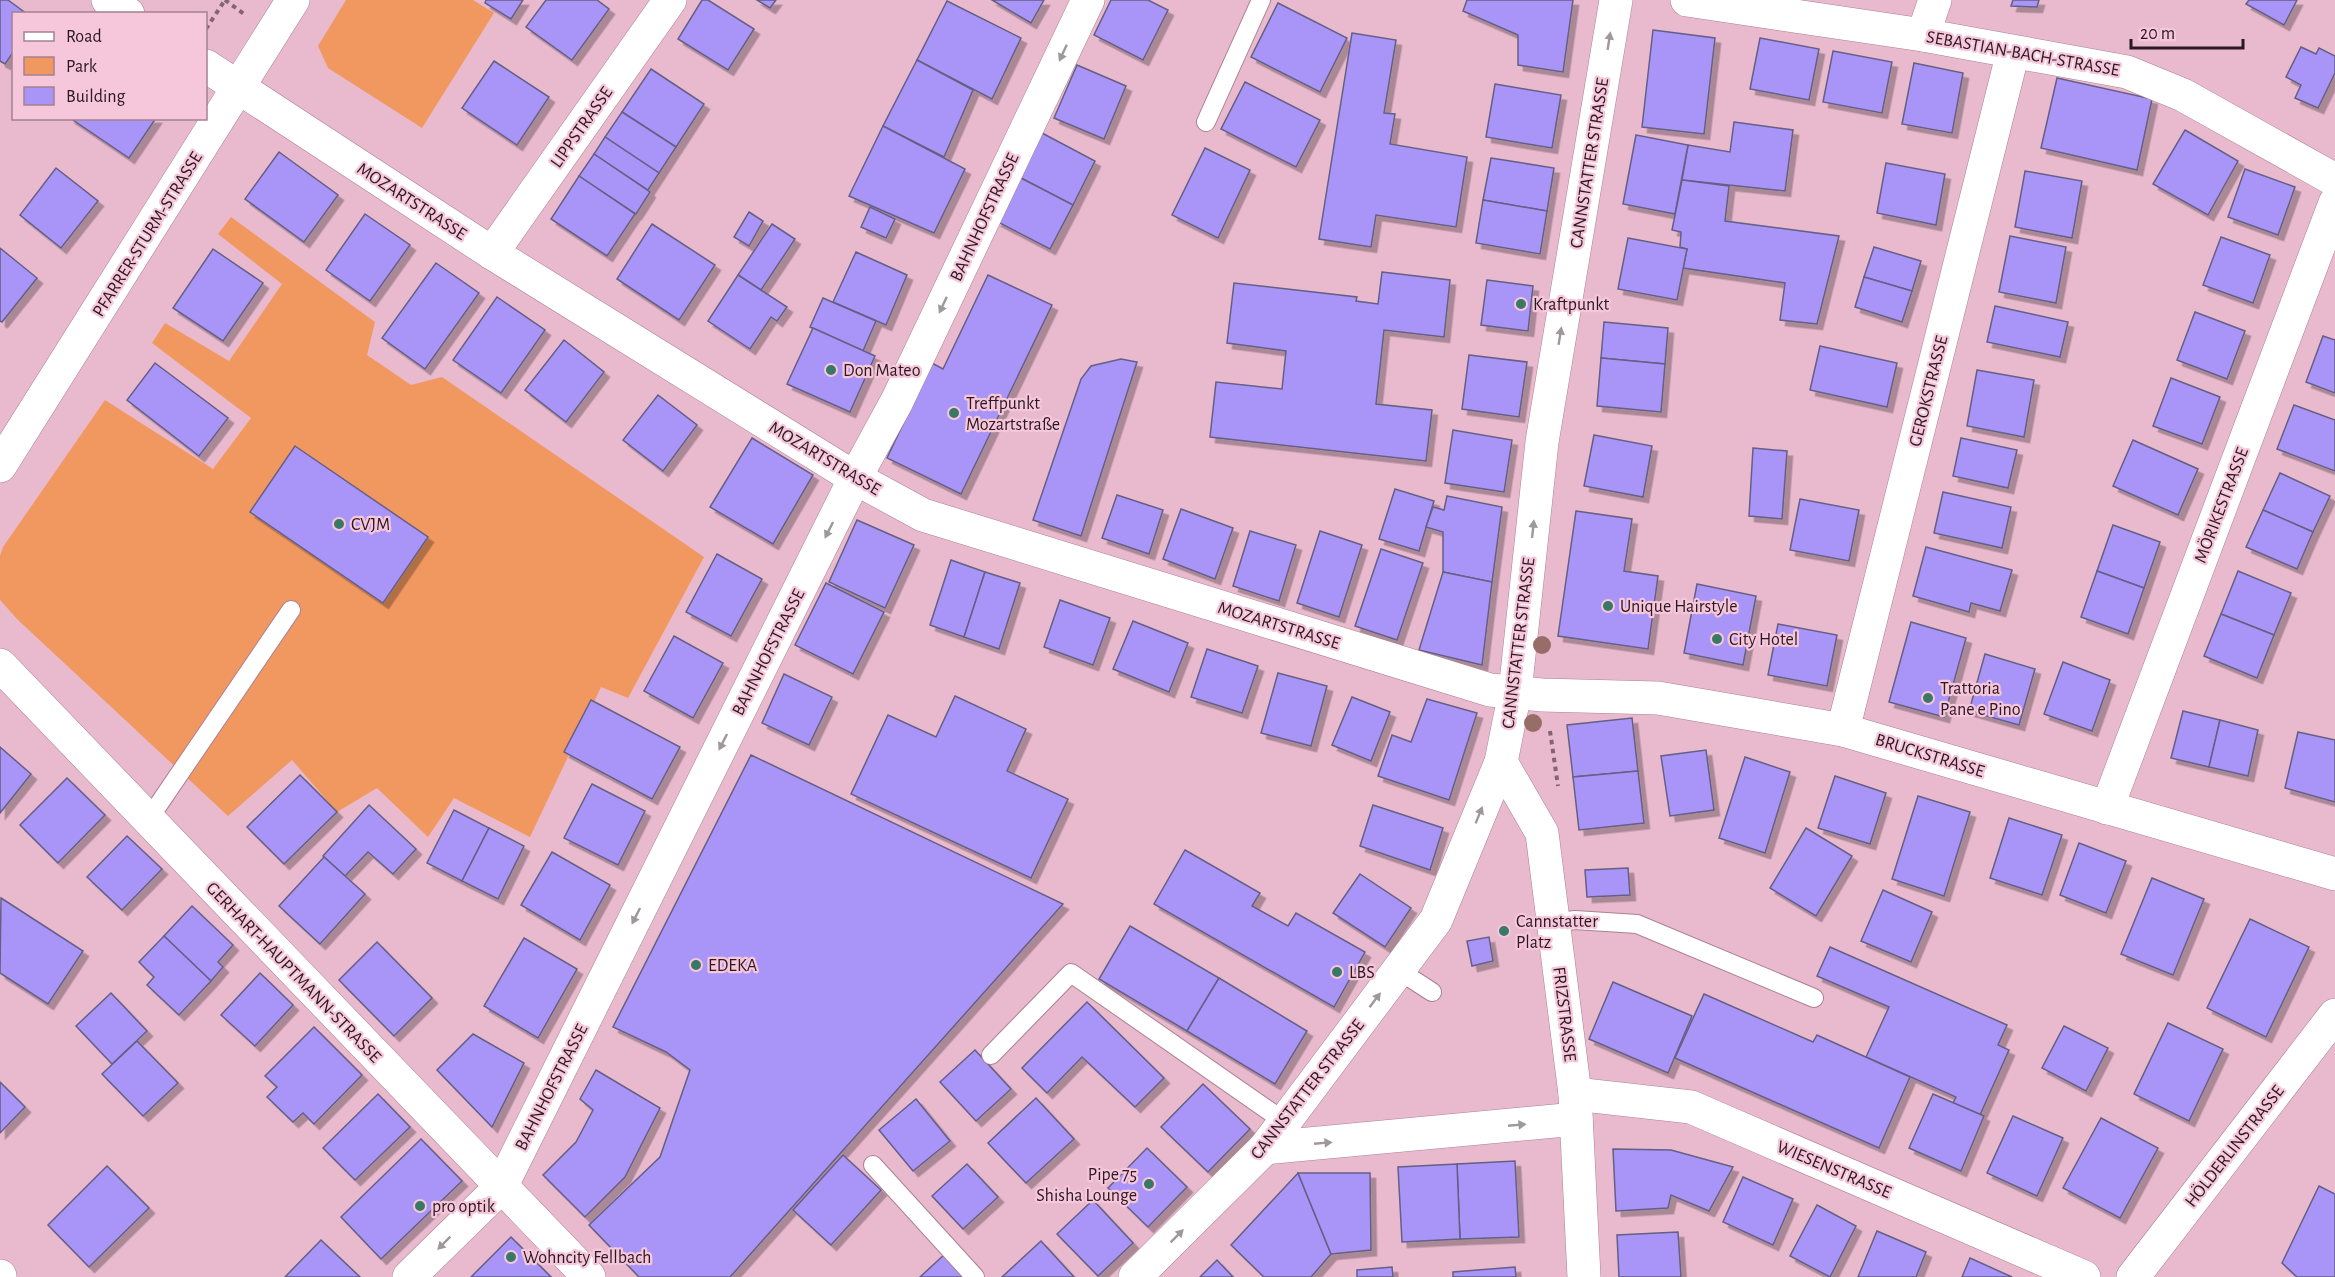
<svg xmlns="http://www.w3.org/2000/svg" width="2335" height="1277" viewBox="0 0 2335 1277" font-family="'Alegreya Sans',sans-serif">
<defs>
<filter id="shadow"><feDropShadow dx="5.5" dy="5.5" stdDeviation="0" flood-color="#0004"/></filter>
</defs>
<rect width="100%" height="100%" fill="#e9b9cd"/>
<g fill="#f19860">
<path d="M346 0H473L494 13 422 128 328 68 318 46Z"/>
<path d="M231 217 375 322 367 355 411 385 442 377 704 557 628 698 601 687 530 837 454 798 428 837 377 788 337 812 292 760 228 816 17 619 0 600V556L3 547 105 400 213 469 251 418 152 343 165 323 229 361 282 284 218 234Z"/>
</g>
<g fill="#a895f7" stroke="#655f85" stroke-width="1.5" filter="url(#shadow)">
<path d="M0 0H8L27 14H14V51L5 64 0 61Z"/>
<path d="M486 0H523L511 19 485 3Z"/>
<path d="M546 0H597L609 9 572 60 526 27Z"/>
<path d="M702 0H708L754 29 728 70 678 39Z"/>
<path d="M757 0H776L770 8Z"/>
<path d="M992 0H1044L1031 23Z"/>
<path d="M1111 0H1148L1168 10 1143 60 1094 35Z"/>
<path d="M1467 0H1573L1563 72 1518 65V35L1463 11Z"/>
<path d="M2013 0H2039L2037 7 2011 6Z"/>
<path d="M2249 0H2297L2284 25 2246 4Z"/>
<path d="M947 1 1021 38 992 99 917 60Z"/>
<path d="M1278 3 1347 38 1320 92 1251 57Z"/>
<path d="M1653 30 1715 38 1704 134 1642 127Z"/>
<path d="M1352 33 1396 40 1384 113 1395 114 1390 144 1467 157 1456 227 1376 215 1371 247 1319 239Z"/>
<path d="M1760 38 1819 49 1809 100 1750 89Z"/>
<path d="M2301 47 2316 54 2319 48 2335 56V73L2318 108 2295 98 2301 85 2286 77Z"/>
<path d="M1833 51 1892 62 1882 113 1823 102Z"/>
<path d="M917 60 973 90 944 157 883 126Z"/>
<path d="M494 61 549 97 517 145 462 108Z"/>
<path d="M1914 63 1963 73 1952 133 1902 124Z"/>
<path d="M1077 65 1126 86 1104 139 1054 118Z"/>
<path d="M651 69 704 104 676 147 622 112Z"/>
<path d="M2057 78 2152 99 2137 170 2041 148Z"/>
<path d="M1245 82 1320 120 1296 167 1221 129Z"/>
<path d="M1495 84 1561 95 1552 148 1486 137Z"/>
<path d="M622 112 676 147 659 173 605 137Z"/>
<path d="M70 118H156L129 158Z"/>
<path d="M1734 122 1793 130 1785 191 1682 180 1688 145 1730 152Z"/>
<path d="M883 126 965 169 934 233 849 196Z"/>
<path d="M2185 130 2238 161 2208 215 2153 184Z"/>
<path d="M1042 133 1095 161 1073 205 1019 177Z"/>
<path d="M1636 135 1688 145 1675 214 1623 204Z"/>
<path d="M605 137 659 173 648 190 594 154Z"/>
<path d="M1205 148 1250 170 1218 238 1172 215Z"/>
<path d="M279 152 338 195 304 242 245 199Z"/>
<path d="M594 154 650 192 636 214 579 176Z"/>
<path d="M1491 158 1554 168 1547 211 1483 200Z"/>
<path d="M1886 163 1945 174 1936 225 1877 213Z"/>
<path d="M56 168 98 201 61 248 20 215Z"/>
<path d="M2245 169 2295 187 2278 235 2228 217Z"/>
<path d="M2025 171 2082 181 2072 238 2015 227Z"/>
<path d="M579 176 635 214 607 256 551 219Z"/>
<path d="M1019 177 1073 205 1050 249 996 221Z"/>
<path d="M1682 180 1729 186 1725 221 1839 236 1817 324 1780 320 1785 283 1683 268 1687 249 1680 247 1681 232 1672 230Z"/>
<path d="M1483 200 1547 211 1540 254 1476 243Z"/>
<path d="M870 207 895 219 886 238 861 227Z"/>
<path d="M749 212 763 221 749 246 734 237Z"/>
<path d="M365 214 410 245 370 301 326 270Z"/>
<path d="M652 224 715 265 679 320 617 279Z"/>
<path d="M772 224 795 239 761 290 738 275Z"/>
<path d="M2010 236 2066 247 2056 303 1999 292Z"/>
<path d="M2221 237 2270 255 2253 303 2203 285Z"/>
<path d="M1628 238 1687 249 1677 300 1618 289Z"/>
<path d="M1874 247 1921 261 1912 291 1864 277Z"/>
<path d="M0 248 37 278 2 322 0 321Z"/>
<path d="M213 249 263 283 223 341 173 308Z"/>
<path d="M856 252 907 275 886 325 833 302Z"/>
<path d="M436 263 479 293 425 369 382 338Z"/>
<path d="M1382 272 1450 280 1444 337 1384 330 1376 404 1432 410 1426 461 1210 437 1216 382 1282 389 1286 351 1227 343 1234 283 1357 297 1356 301 1378 304Z"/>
<path d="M738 275 787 307 777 321 771 317 750 349 708 321Z"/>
<path d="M988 275 1052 305 961 494 887 458 932 363 943 369Z"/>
<path d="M1864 277 1912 291 1902 322 1855 307Z"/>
<path d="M1487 280 1533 286 1528 331 1481 325Z"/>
<path d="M497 297 545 330 501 393 453 360Z"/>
<path d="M823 298 876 321 863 351 810 327Z"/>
<path d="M1995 306 2068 322 2060 357 1987 342Z"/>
<path d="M2195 312 2245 331 2227 379 2177 360Z"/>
<path d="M1604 322 1668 328 1665 364 1601 358Z"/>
<path d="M813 328 875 356 850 412 787 384Z"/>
<path d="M2323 336 2335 340V393L2306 382Z"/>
<path d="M564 340 604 372 566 422 525 390Z"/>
<path d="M1820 346 1897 363 1887 407 1810 390Z"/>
<path d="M1469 355 1527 362 1519 417 1462 409Z"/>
<path d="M1601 358 1665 364 1661 412 1597 406Z"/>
<path d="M1121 359 1137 362 1081 536 1033 520 1081 379 1091 366Z"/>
<path d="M155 363 228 418 199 456 127 400Z"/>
<path d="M1977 370 2034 380 2024 437 1967 426Z"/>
<path d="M2171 378 2220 397 2202 444 2153 426Z"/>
<path d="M658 395 697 425 663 471 623 440Z"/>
<path d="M2294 405 2335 420V471L2277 449Z"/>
<path d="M1453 430 1512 440 1504 492 1445 483Z"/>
<path d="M1594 435 1652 446 1643 497 1584 486Z"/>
<path d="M752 438 813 475 773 544 710 507Z"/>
<path d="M1961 438 2017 450 2008 488 1953 476Z"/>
<path d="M2133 440 2198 469 2178 515 2113 486Z"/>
<path d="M295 446 428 537 383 603 250 512Z"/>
<path d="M1753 448 1787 451 1782 519 1749 516Z"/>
<path d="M2280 473 2330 496 2313 532 2263 510Z"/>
<path d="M1395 489 1434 501 1419 551 1379 539Z"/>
<path d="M1943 492 2011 507 2002 548 1934 533Z"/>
<path d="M1117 495 1163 510 1149 554 1102 538Z"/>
<path d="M1447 496 1502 507 1492 582 1443 572V532L1426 527 1433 507 1444 510Z"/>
<path d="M1800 499 1859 510 1849 561 1790 550Z"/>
<path d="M1181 509 1233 528 1215 579 1163 559Z"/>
<path d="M2263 510 2313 532 2297 569 2246 547Z"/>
<path d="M1576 511 1632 519 1624 571 1658 576 1648 649 1558 636Z"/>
<path d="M857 520 914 545 885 608 829 582Z"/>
<path d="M2113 525 2160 542 2144 588 2097 571Z"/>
<path d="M1250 531 1296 545 1279 601 1233 586Z"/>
<path d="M1320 531 1362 545 1339 617 1297 603Z"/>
<path d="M1926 547 2012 570 2000 611 1971 603 1969 612 1913 596Z"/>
<path d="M1381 549 1423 563 1397 640 1355 626Z"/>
<path d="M717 554 762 579 731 636 686 612Z"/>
<path d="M951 560 985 572 964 637 930 625Z"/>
<path d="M2097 571 2144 588 2128 634 2081 617Z"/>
<path d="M2238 571 2291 593 2274 635 2221 614Z"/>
<path d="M985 572 1020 583 999 649 964 637Z"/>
<path d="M1443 572 1492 582 1482 665 1419 650Z"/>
<path d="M826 583 884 612 853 674 795 645Z"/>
<path d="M1697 584 1756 596 1743 665 1684 653Z"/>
<path d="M1060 600 1110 618 1093 665 1044 647Z"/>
<path d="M2221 614 2274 635 2257 678 2204 656Z"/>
<path d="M1133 621 1188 643 1169 692 1113 669Z"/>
<path d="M1911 622 1966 638 1944 717 1889 702Z"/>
<path d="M1778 624 1837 635 1827 686 1768 675Z"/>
<path d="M674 636 723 663 693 718 644 691Z"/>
<path d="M1207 649 1258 666 1242 713 1191 697Z"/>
<path d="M1985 654 2035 669 2019 725 1969 711Z"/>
<path d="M2063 662 2110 680 2092 731 2044 714Z"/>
<path d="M1278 673 1327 686 1311 746 1261 733Z"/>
<path d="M784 674 832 697 809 745 762 723Z"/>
<path d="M955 696 1026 729 1007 771 1068 799 1031 878 851 794 888 715 936 737Z"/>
<path d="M1352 697 1390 712 1371 761 1332 745Z"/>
<path d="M1427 699 1477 713 1449 800 1378 776 1392 735 1411 742Z"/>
<path d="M591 700 680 747 652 799 564 752Z"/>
<path d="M2183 711 2220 720 2209 767 2171 758Z"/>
<path d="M1632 718 1638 771 1573 777 1567 725Z"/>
<path d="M2220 720 2258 730 2248 776 2209 767Z"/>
<path d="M2298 732 2335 740V802L2285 788Z"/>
<path d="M0 747 31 774 0 813Z"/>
<path d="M1706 750 1714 810 1670 816 1661 756Z"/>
<path d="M751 755 1063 904 730 1277H639L589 1225 660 1157 690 1070 666 1052 613 1027Z"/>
<path d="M1745 757 1790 772 1765 853 1719 838Z"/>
<path d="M1638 771 1644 823 1579 830 1573 777Z"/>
<path d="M300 775 337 812 284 864 247 827Z"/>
<path d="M1835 776 1886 793 1870 844 1818 828Z"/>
<path d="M67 778 105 815 58 863 20 825Z"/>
<path d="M592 784 645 811 618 865 564 838Z"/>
<path d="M1918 796 1970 812 1944 896 1892 879Z"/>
<path d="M369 805 416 849 393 874 368 852 345 876 323 856Z"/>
<path d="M1373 805 1443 828 1430 870 1360 846Z"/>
<path d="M454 810 489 828 462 881 427 863Z"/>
<path d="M2009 818 2062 835 2042 895 1990 878Z"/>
<path d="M489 828 524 846 498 899 462 881Z"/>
<path d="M1806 828 1852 856 1816 916 1770 888Z"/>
<path d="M127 836 162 869 122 910 87 877Z"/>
<path d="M2079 843 2126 861 2106 913 2060 895Z"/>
<path d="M1185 850 1260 893 1252 906 1288 926 1296 913 1365 952 1334 1007 1154 904Z"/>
<path d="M552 852 610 885 580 940 521 905Z"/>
<path d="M324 857 365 894 320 944 279 906Z"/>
<path d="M1628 868 1630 895 1587 897 1585 870Z"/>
<path d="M1360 874 1411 908 1385 947 1333 913Z"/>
<path d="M2152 878 2204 899 2173 975 2121 954Z"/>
<path d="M1883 890 1932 912 1911 962 1861 941Z"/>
<path d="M1 898 83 951 48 1004 0 973Z"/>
<path d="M192 906 233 945 218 962 223 967 211 981 164 936Z"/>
<path d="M2250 919 2309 947 2266 1037 2207 1008Z"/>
<path d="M1130 926 1219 978 1187 1031 1099 979Z"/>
<path d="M164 936 211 981 179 1015 147 985 154 977 139 962Z"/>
<path d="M1489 937 1493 961 1472 966 1467 941Z"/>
<path d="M524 938 577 969 538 1038 484 1006Z"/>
<path d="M377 942 432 998 394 1036 339 980Z"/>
<path d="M1830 947 2007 1025 1998 1045 2009 1050 1980 1115 1953 1103 1956 1097 1866 1057 1889 1007 1817 976Z"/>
<path d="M260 973 293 1005 255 1046 221 1015Z"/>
<path d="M1219 978 1307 1031 1275 1084 1187 1031Z"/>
<path d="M1613 982 1692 1016 1668 1073 1589 1039Z"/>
<path d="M111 993 147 1031 112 1064 76 1026Z"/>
<path d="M1704 994 1813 1042 1817 1035 1910 1077 1879 1148 1675 1058Z"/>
<path d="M1087 1002 1164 1078 1135 1107 1082 1057 1047 1093 1022 1068Z"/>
<path d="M2168 1023 2223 1049 2189 1121 2134 1094Z"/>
<path d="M2064 1026 2108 1048 2086 1091 2042 1068Z"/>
<path d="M314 1027 362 1075 314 1124 303 1113 293 1122 267 1097 277 1087 265 1076Z"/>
<path d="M473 1034 524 1063 492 1127 437 1070Z"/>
<path d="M137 1041 178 1083 143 1116 102 1074Z"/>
<path d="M975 1050 1011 1089 976 1121 940 1082Z"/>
<path d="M596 1070 660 1108 625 1177 585 1217 543 1175 576 1142 593 1110 580 1099Z"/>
<path d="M0 1082 25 1107 0 1133Z"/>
<path d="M1203 1084 1250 1129 1208 1172 1161 1127Z"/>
<path d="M378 1094 410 1127 355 1180 323 1148Z"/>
<path d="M1933 1094 1984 1116 1961 1171 1909 1148Z"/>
<path d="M1036 1098 1074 1139 1026 1183 988 1143Z"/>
<path d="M916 1099 950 1141 913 1171 879 1130Z"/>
<path d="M2013 1116 2063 1138 2037 1196 1987 1173Z"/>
<path d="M2101 1118 2158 1148 2120 1218 2063 1188Z"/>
<path d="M421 1139 462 1181 381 1259 341 1217Z"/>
<path d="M1147 1148 1187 1187 1148 1227 1108 1188Z"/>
<path d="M1613 1149 1671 1150 1733 1167 1709 1211 1671 1195 1668 1208 1616 1211Z"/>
<path d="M843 1155 881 1190 831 1245 793 1210Z"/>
<path d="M1515 1161 1519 1237 1460 1239 1457 1164Z"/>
<path d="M967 1164 998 1197 963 1229 932 1196Z"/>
<path d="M1457 1164 1460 1239 1402 1242 1398 1167Z"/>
<path d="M107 1166 149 1208 89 1267 48 1225Z"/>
<path d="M1298 1173 1331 1254 1311 1277H1264L1231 1245Z"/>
<path d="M1298 1173H1370L1371 1250 1331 1254Z"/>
<path d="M1743 1177 1793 1199 1773 1245 1723 1222Z"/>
<path d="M2319 1186 2335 1194V1277H2297L2282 1263Z"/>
<path d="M1093 1200 1133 1243 1098 1276 1057 1234Z"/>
<path d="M1817 1205 1856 1226 1830 1277 1790 1256Z"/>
<path d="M1877 1231 1926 1252 1916 1277H1858Z"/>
<path d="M1678 1232 1681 1277H1619L1617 1235Z"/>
<path d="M511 1237 551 1277H471Z"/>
<path d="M321 1240 360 1277H285Z"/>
<path d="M1041 1241 1074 1277H1002Z"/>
<path d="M946 1253 968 1277H920Z"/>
<path d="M1970 1258 2012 1277H1962Z"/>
<path d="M1217 1260 1233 1277H1200Z"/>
<path d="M1392 1267 1393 1277H1357V1270Z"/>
<path d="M1515 1267 1516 1277H1453V1272Z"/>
</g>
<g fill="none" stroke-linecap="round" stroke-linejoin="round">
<g stroke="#ac8093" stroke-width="20">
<g id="service">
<path d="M1206 122 1261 0"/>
<path d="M148 820 291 610"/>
<path d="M1553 923 1575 920 1637 924 1814 998"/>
<path d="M1398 970 1432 992"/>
<path d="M991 1055 1071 973 1285 1122"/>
<path d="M873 1165 975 1277"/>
</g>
</g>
<g stroke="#ac8093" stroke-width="34">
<g id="minor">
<path d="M108 0 128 14"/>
<path d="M1687 0 1923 35 2127 72 2183 95 2335 180"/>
<path d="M1923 35 1935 0"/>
<path d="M206 66 492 253 855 478 923 515 1490 690 1542 695 1658 698 1843 730 2335 874"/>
<path d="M492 253 670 0"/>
<path d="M0 466 293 0"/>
<path d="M0 665 589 1277"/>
<path d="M1843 730 2013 52"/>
<path d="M1501 762 1542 833 1575 1094 1584 1277"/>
<path d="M2107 808 2335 203"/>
<path d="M1575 1094 1691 1107 2084 1277"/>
<path d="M1265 1148 1576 1119"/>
<path d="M0 1276V1277"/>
<path d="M2133 1277 2335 1015"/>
</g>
</g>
<g stroke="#ac8093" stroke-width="34">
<g id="tertiary">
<path d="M409 1277 501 1187 855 478 897 401 1088 0"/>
<path d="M1135 1277 1265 1148 1436 920 1501 762 1515 692 1542 442 1616 0"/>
</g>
</g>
<g stroke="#846471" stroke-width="4" stroke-dasharray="4.5 4.5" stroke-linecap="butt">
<path d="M225 0 244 14"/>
<path d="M206 29 225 0"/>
<path d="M1550 731 1558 786"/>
</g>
<use href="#service" stroke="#fff" stroke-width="18"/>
<use href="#minor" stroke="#fff" stroke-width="33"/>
<use href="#tertiary" stroke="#fff" stroke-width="33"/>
</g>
<g fill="#986d68">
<circle cx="1542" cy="645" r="9"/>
<circle cx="1533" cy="723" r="9"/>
</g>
<defs><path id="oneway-solid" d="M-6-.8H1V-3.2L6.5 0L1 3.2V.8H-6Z" transform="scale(1.5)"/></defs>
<g fill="#9f989b">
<use href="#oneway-solid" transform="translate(1609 41) rotate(-81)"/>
<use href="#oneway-solid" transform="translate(1063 53) rotate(115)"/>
<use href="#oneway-solid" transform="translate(943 305) rotate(115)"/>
<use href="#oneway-solid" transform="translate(1560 336) rotate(-81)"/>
<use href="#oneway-solid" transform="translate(1533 529) rotate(-84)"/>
<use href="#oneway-solid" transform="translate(829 530) rotate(117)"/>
<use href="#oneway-solid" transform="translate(723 742) rotate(117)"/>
<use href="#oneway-solid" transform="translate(1479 815) rotate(-68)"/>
<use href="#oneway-solid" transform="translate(636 916) rotate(117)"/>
<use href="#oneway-solid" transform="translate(1375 1000) rotate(-53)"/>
<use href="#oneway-solid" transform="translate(1517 1125) rotate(-5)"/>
<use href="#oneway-solid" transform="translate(1323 1143) rotate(-5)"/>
<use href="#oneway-solid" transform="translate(1177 1236) rotate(-45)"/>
<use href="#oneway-solid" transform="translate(444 1243) rotate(135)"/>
</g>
<g fill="#3a7866" stroke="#f6c6da" stroke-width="2">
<circle cx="1521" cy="304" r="6"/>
<circle cx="831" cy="370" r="6"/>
<circle cx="954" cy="413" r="6"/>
<circle cx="339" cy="524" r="6"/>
<circle cx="1608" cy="606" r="6"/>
<circle cx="1717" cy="639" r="6"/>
<circle cx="1928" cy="698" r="6"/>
<circle cx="1504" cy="931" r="6"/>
<circle cx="696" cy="965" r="6"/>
<circle cx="1337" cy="972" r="6"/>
<circle cx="1149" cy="1184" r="6"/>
<circle cx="420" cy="1206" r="6"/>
<circle cx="511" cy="1257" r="6"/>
</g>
<g text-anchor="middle" stroke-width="4.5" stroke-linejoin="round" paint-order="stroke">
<g font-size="18" fill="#2a1920" stroke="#f6c6da">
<text transform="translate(2023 53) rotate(10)" y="6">SEBASTIAN-BACH-STRASSE</text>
<text transform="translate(581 127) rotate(-55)" y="6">LIPPSTRASSE</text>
<text transform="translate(1589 163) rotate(-81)" y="6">CANNSTATTER STRASSE</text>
<text transform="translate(412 201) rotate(33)" y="6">MOZARTSTRASSE</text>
<text transform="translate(984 217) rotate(-65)" y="6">BAHNHOFSTRASSE</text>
<text transform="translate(147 234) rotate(-58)" y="6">PFARRER-STURM-STRASSE</text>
<text transform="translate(1928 391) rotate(-76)" y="6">GEROKSTRASSE</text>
<text transform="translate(825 458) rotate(31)" y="6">MOZARTSTRASSE</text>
<text transform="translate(2221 505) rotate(-69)" y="6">MÖRIKESTRASSE</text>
<text transform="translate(1279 625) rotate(17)" y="6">MOZARTSTRASSE</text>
<text transform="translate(1518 643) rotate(-83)" y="6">CANNSTATTER STRASSE</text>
<text transform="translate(768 652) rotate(-63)" y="6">BAHNHOFSTRASSE</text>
<text transform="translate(1930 755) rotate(17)" y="6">BRUCKSTRASSE</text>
<text transform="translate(294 972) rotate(46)" y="6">GERHART-HAUPTMANN-STRASSE</text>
<text transform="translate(1565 1014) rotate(83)" y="6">FRIZSTRASSE</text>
<text transform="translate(551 1087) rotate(-63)" y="6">BAHNHOFSTRASSE</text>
<text transform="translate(1307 1089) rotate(-52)" y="6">CANNSTATTER STRASSE</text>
<text transform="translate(2234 1146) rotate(-52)" y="6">HÖLDERLINSTRASSE</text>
<text transform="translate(1834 1169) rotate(23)" y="6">WIESENSTRASSE</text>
</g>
<g font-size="18" fill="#2a1920" stroke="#f6c6da" text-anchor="start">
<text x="1533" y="310">Kraftpunkt</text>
<text x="843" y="376">Don Mateo</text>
<text x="966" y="409">Treffpunkt<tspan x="966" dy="21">Mozartstraße</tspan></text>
<text x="351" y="530">CVJM</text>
<text x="1620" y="612">Unique Hairstyle</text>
<text x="1729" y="645">City Hotel</text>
<text x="1940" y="694">Trattoria<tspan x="1940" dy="21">Pane e Pino</tspan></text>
<text x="1516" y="927">Cannstatter<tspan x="1516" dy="21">Platz</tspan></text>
<text x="708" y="971">EDEKA</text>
<text x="1349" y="978">LBS</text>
<text x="1137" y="1180" text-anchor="end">Pipe 75<tspan x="1137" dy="21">Shisha Lounge</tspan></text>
<text x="432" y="1212">pro optik</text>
<text x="523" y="1263">Wohncity Fellbach</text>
</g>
</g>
<rect x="12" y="12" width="195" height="108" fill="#f6c6da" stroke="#a48190" stroke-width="1.5"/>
<rect x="24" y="32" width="30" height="9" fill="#ffffff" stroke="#a48190" stroke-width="1.5"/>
<text x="66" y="42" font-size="18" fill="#2a1920">Road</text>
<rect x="24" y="57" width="30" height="18" fill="#f19860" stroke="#a48190" stroke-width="1.5"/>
<text x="66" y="72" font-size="18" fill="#2a1920">Park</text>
<rect x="24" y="87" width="30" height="18" fill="#a895f7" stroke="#a48190" stroke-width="1.5"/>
<text x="66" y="102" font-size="18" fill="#2a1920">Building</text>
<path d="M2131 39v9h112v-9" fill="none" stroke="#2a1920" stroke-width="3"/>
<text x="2140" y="39" font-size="18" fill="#2a1920" stroke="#f6c6da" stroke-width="4.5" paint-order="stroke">20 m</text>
</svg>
